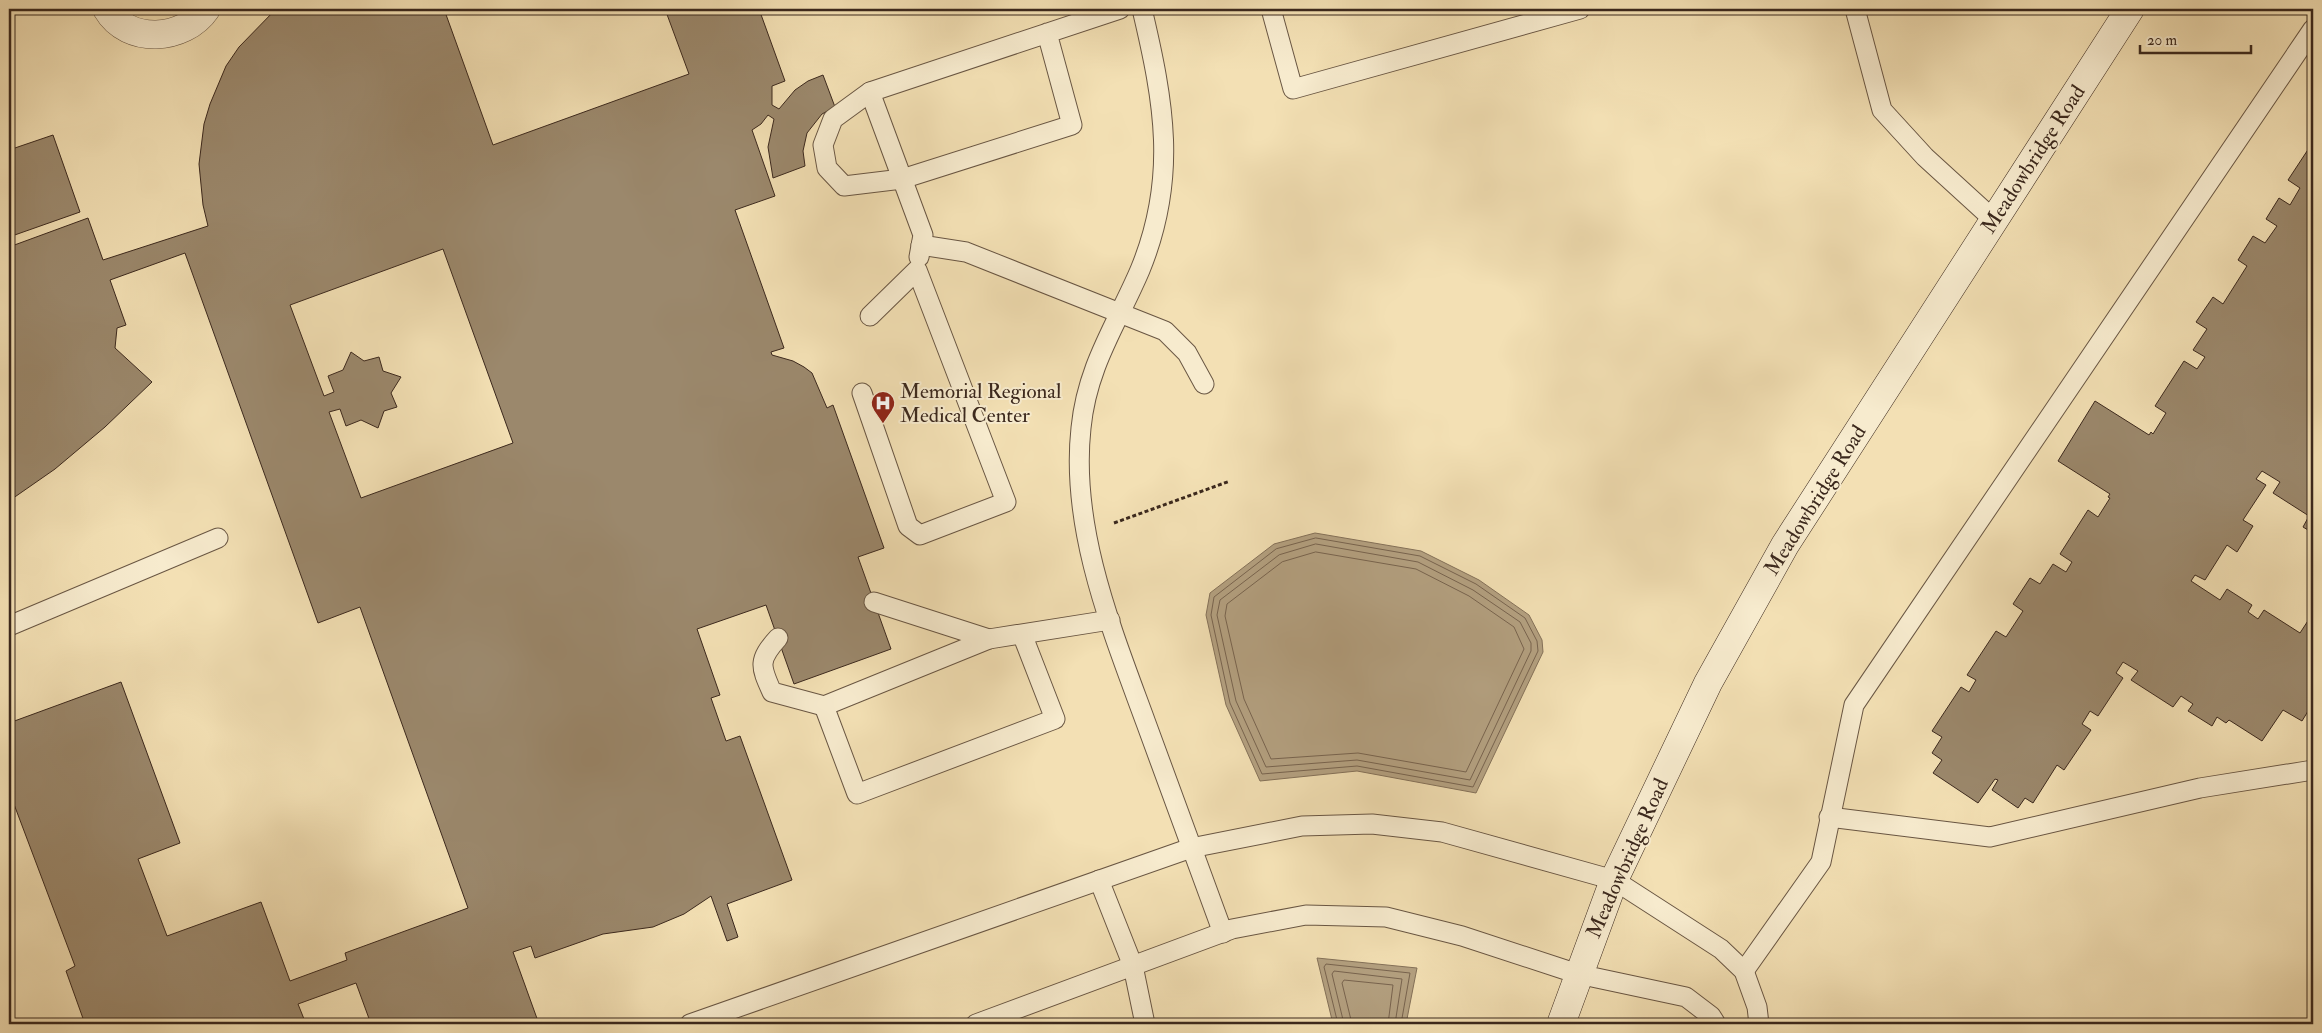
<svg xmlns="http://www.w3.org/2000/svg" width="2322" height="1033" viewBox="0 0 2322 1033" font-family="'IM FELL Double Pica',serif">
<rect width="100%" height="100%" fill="#f3e0b4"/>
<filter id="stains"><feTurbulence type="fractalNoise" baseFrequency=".004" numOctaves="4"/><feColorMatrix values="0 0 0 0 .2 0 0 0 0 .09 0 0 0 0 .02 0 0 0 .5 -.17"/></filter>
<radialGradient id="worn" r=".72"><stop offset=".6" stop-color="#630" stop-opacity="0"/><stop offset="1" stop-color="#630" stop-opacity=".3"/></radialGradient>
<g fill="#b4a181" stroke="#847159">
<path d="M1315 533 1421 551 1479 580 1529 615 1542 640 1543 652 1476 793 1357 771 1260 781 1226 705 1206 615 1210 593 1274 544Z"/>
<path d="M1317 958 1417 968 1406 1024H1333Z"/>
</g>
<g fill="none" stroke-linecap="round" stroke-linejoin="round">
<g stroke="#78644f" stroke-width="1">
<path d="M1316 538 1420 556 1476 584 1525 618 1537 641 1538 651 1473 787 1357 766 1262 774 1230 703 1211 615 1214 597 1276 549Z"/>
<path d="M1316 544 1418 562 1473 590 1520 622 1531 643V651L1470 780 1357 760 1266 767 1236 701 1217 615 1220 600 1279 555Z"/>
<path d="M1316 552 1416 569 1469 596 1514 627 1524 649 1466 772 1358 753 1271 759 1244 699 1225 616 1227 604 1282 562Z"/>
<path d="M1338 1024 1324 967 1326 964 1410 973 1401 1024"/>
<path d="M1344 1024 1332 974 1334 971 1402 979 1395 1024"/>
<path d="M1352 1024 1342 983 1344 980 1393 985 1388 1024"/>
</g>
</g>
<g fill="#9b886c" stroke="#3b281d" fill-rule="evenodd">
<path d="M276 9H444L493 145 689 74 665 9H759L785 81 772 86V105L779 109 795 90 808 81 823 75 835 107 822 114 807 133 803 151 805 166 773 178 768 147 774 119 768 115 761 124 752 130 775 196 735 210 784 348 771 352 772 355 793 361 804 367 812 373 827 408 833 405 884 548 858 557 891 649 794 684 766 605 697 629 720 695 711 698 726 741 740 736 792 880 727 904 738 937 727 941 711 896 684 914 653 927 603 934 535 958 531 946 513 952 539 1024H371L356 983 298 1004 306 1024H85L66 971 75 966 9 791V723L121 682 180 843 138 859 167 936 261 902 290 981 347 960 345 953 468 908 360 607 318 623 185 253 110 280 126 325 117 328 115 348 152 382 105 427 55 469 9 501V247L88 218 103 260 208 226 203 205 199 164 204 124 210 104 226 66 239 47ZM443 249 513 443 361 498 329 412 340 409 346 426 361 420 378 428 384 411 397 407 391 393 401 377 383 371 379 357 364 361 351 352 343 370 328 376 334 392 324 396 290 305Z"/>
<path d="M53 135 80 212 9 237V150Z"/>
<path d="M2313 142V533L2303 527 2309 516 2273 493 2280 482 2262 471 2256 479 2266 485 2243 520 2253 526 2237 552 2227 545 2205 580 2195 575 2191 581 2220 600 2227 589 2252 605 2248 612 2258 619 2264 610 2300 633 2313 613V703L2302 721 2283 710 2262 741 2229 720 2226 723 2217 717 2212 726 2188 711 2193 704 2181 696 2173 707 2131 680 2138 671 2123 662 2116 673 2123 678 2098 716 2090 711 2082 724 2091 730 2064 770 2057 765 2033 803 2025 798 2018 808 1992 790 1998 780 1995 779 1978 803 1933 773 1942 760 1932 753 1942 737 1932 731 1961 687 1969 692 1976 680 1967 675 1996 631 2006 637 2023 611 2013 604 2030 578 2040 584 2053 564 2066 572 2072 562 2060 554 2088 510 2098 517 2110 498 2108 497 2110 494 2058 461 2095 401 2149 435 2151 432 2153 434 2166 413 2155 406 2184 361 2197 369 2205 357 2193 350 2207 329 2196 322 2213 297 2223 304 2247 266 2238 260 2253 236 2265 243 2277 226 2266 219 2279 198 2290 205 2300 188 2288 180Z"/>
</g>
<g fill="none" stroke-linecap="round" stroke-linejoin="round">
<g stroke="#695643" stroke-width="21">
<g id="service">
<path d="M1142 9C1164 102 1178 178 1140 270 1117 324 1087 366 1081 428 1070 529 1112 630 1146 723 1171 793 1197 863 1223 933"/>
<path d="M1271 9 1293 89 1580 9"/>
<path d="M1855 9 1882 110 1925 157 1994 220"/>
<path d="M1047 33 1072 125 902 179 844 186 827 168 823 145 833 119 870 92 1120 9"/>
<path d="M870 92 923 235 919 257"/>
<path d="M921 245 966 252 1165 331 1187 353 1204 384"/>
<path d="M862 393 908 526 920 535 1006 502 917 270 870 316"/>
<path d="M874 602 989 639"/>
<path d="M9 626 218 538"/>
<path d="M1022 634 1055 719 857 794 824 706 989 639 1110 620"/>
<path d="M778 638C758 660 760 666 772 692L824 706"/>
<path d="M1829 817 1990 837 2200 788 2313 770"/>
<path d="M1099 880 1133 966 1145 1024"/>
<path d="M1744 971 1821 862 1854 705 2313 29"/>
<path d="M690 1024 1191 848 1302 826 1372 824 1442 832 1614 880 1721 949 1744 971 1757 1007 1759 1024"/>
<path d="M976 1024 1232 929 1306 915 1386 917 1462 936 1578 974 1686 997 1711 1016 1716 1024"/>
</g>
</g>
<g stroke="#695643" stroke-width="29">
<path id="minor" d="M107 9C128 45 184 41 206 9"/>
</g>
<g stroke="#3b281d" stroke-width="29">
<path id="secondary" d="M1561 1024 1614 880 1708 683 1785 545 2130 9"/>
</g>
<path stroke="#3b281d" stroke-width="3" stroke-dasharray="4 2.5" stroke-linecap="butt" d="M1114 523 1230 481"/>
<use href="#service" stroke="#f7ebce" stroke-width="19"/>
<use href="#minor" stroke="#f7ebce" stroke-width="28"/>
<use href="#secondary" stroke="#f7ebce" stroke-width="28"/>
</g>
<defs>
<g id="hospital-pin" transform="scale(1.25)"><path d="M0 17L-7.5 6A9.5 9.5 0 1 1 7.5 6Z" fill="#8f2418" stroke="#f7ebce"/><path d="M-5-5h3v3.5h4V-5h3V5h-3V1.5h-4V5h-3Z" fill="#fff"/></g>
</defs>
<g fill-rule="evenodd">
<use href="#hospital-pin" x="883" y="403"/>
</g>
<g text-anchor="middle" stroke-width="4" stroke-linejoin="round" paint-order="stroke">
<g font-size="21" fill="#3b281d" stroke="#f7ebce">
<text transform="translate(2033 159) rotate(-57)" y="7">Meadowbridge Road</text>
<text transform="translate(1815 500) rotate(-58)" y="7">Meadowbridge Road</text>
<text transform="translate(1627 858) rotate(-66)" y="7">Meadowbridge Road</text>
</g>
<g font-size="21" fill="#3b281d" stroke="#f7ebce" text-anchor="start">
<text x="900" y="398">Memorial Regional<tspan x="900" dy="24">Medical Center</tspan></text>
</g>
</g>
<rect width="2322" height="1033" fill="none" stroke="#f3e0b4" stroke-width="30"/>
<rect x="10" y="10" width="2302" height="1013" fill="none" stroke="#3b281d" stroke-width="2.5"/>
<rect x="15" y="15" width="2292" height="1003" fill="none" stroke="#3b281d"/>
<path d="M2140 45v8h111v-8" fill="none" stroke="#3b281d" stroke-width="2.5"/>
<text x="2147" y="45" font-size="15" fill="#3b281d" stroke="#f7ebce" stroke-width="4" paint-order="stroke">20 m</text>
<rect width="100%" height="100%" filter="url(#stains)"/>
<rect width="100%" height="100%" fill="url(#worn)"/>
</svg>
